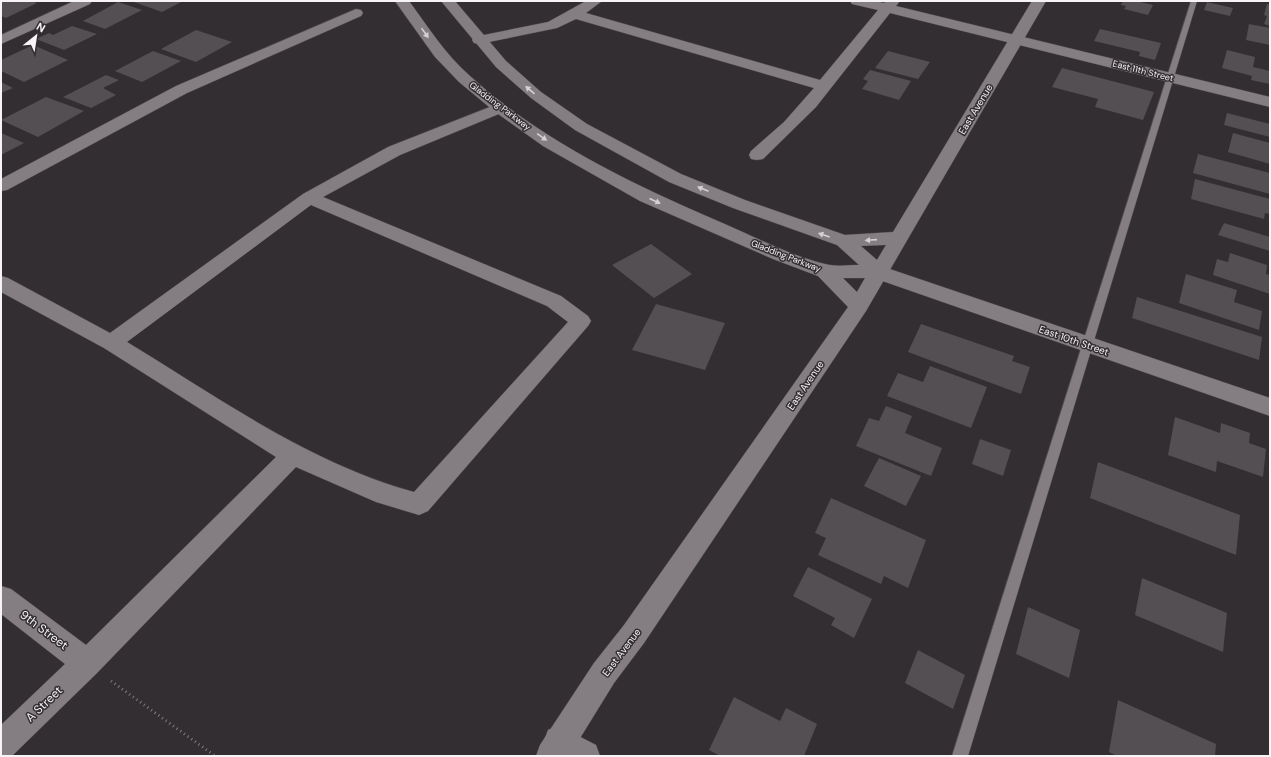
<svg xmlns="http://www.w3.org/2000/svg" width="1271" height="757" viewBox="0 0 1271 757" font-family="'DM Sans',sans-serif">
<rect width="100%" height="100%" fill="#322e31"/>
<g fill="#544f52">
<path d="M1 1H31L37 3 6 18 1 16Z"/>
<path d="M131 1H183L162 12Z"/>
<path d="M1123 1H1136L1153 5 1148 15 1124 9 1126 6 1121 5Z"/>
<path d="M118 2 142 10 105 29 83 21Z"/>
<path d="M1207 2 1233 8 1230 16 1204 10Z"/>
<path d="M1267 4 1270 5V26L1264 24 1267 16 1264 15Z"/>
<path d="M1249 24 1270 28V45L1246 40Z"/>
<path d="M72 26 97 34 64 50 36 39 49 33 53 35Z"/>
<path d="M1100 29 1161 43 1155 60 1139 56 1140 52 1094 41Z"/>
<path d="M196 30 232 42 196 62 161 49Z"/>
<path d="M33 45 68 60 24 82 1 71V60Z"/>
<path d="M1227 50 1255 57 1253 67 1270 71V84L1251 80 1252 76 1222 68Z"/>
<path d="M153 51 181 61 142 82 115 71Z"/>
<path d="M888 51 930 62 918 79 875 68Z"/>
<path d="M1062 68 1154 92 1143 120 1095 107 1098 99 1052 87Z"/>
<path d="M870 70 911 81 899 100 862 89 868 81 863 79Z"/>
<path d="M106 75 119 80 103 88 116 95 91 108 63 97Z"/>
<path d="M1 82 13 88 1 93Z"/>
<path d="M46 97 84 111 38 137 1 120Z"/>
<path d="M1227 113 1270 124V137L1224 125Z"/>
<path d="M1 133 24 143 1 155Z"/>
<path d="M1233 133 1270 143V164L1228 152Z"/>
<path d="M1198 154 1270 173V194L1193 173Z"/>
<path d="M1195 179 1270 199V214L1265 213 1264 219 1191 199Z"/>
<path d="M1224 223 1270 237V251L1218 235Z"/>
<path d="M651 244 692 274 654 298 612 265Z"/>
<path d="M1230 253 1267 265 1266 274 1270 275V294L1213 275 1217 259 1228 262Z"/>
<path d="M1186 274 1237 290 1234 302 1262 311 1259 330 1179 303Z"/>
<path d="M1137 297 1262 337 1259 360 1132 318Z"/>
<path d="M656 304 725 323 705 370 632 350Z"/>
<path d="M921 324 1014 356 1012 361 1030 367 1021 394 908 352Z"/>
<path d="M930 366 987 387 971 428 887 396 898 373 923 382Z"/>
<path d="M886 406 912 416 905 433 942 448 931 476 856 446 869 418 879 421Z"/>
<path d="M1175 417 1220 433 1221 423 1250 433 1249 443 1266 449 1263 477 1217 461 1216 472 1168 455Z"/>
<path d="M980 439 1011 450 1003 476 972 464Z"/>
<path d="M879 458 921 476 906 506 864 486Z"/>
<path d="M1098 462 1240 515 1236 555 1090 498Z"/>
<path d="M831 498 926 540 908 588 884 576 881 584 818 555 826 538 815 533Z"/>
<path d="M808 567 872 599 854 638 831 625 835 618 793 596Z"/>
<path d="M1142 578 1227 613 1223 652 1135 615Z"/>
<path d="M1028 607 1080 630 1069 678 1016 654Z"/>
<path d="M918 650 965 675 953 709 905 683Z"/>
<path d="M734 697 780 721 786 708 817 724 804 756H720L709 750Z"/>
<path d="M1118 700 1216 744 1215 756H1117L1109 752Z"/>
</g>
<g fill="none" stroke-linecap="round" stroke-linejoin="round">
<g stroke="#4f4b4e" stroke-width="1">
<path id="service" d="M1191 1H1197L968 756H952Z"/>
</g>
<g stroke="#4f4b4e" stroke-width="1">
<g id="minor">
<path d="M74 1H92L90 4 1 44V35Z"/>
<path d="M586 1H602L586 13 820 80 878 10 852 4 850 1H874L884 3 886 1H900L896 6 1270 97V107L890 13 816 107 763 159 757 160 751 159 749 155 751 151 784 122 814 88 576 19 557 28 479 44 474 43 472 40 474 37 479 36 548 22Z"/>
<path d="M356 9 361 10 363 13 361 16 187 93 7 190 1 191V179L176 86Z"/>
<path d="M500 103 506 105 508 108 506 111 400 155 323 197 561 296 588 316 591 321 588 326 428 511 419 515 376 502 296 467 97 673 12 756H1V725L65 664 1 614V586L11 589 86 645 276 457 104 348 1 292V276L8 278 110 333 303 194 388 147ZM311 205 547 306 568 322 414 492C309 463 219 398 127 342Z"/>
<path d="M878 265 1270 398V416L871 277 868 272 871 267Z"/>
<path d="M559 726 596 745 600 756H556L548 752 544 741 548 730Z"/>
</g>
</g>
<g stroke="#4f4b4e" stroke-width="1">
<path id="tertiary" d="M395 1H409C428 27 445 54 470 76 544 143 636 186 727 225 759 239 792 256 825 264 836 267 848 265 859 265L837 245 733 208 669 182 575 130 531 98 496 67 441 1H455L506 61 541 92 587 124 681 174 745 200 845 235 893 232 1032 1H1046L866 311 644 643 614 683 569 756H536L540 745 594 663 624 625 848 307 818 276 773 259 640 201 543 146 494 111 459 82 435 57ZM886 245 877 260 861 246ZM843 278H865L857 292Z"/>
</g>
<path stroke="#7f7c7e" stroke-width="3" stroke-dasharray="1 3.5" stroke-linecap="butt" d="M111 681 215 756"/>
<use href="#service" fill="#847e82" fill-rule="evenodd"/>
<use href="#minor" fill="#847e82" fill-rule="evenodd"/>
<use href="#tertiary" fill="#847e82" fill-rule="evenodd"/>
</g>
<defs><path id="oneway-solid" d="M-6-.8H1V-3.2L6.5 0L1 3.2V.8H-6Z"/></defs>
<g fill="#d4d1d3">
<use href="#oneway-solid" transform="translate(425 33) rotate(55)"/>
<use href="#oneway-solid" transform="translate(530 90) rotate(-139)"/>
<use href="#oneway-solid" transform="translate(542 137) rotate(35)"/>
<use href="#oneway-solid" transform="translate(703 189) rotate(-157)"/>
<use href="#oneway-solid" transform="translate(655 201) rotate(24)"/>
<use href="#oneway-solid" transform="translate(824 235) rotate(-161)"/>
<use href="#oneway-solid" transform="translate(871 240) rotate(176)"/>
</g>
<g text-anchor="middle" stroke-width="3" stroke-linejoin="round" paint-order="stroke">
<g font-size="9" fill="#f7f4f6" stroke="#322e31">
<text transform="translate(1143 71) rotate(14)" y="3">East 11th Street</text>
<text transform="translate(500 106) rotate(37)" y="3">Gladding Parkway</text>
<text transform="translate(786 256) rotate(21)" y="3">Gladding Parkway</text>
</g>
<g font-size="10" fill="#f7f4f6" stroke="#322e31">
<text transform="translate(975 109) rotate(-59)" y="4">East Avenue</text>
<text transform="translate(1074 340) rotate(19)" y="4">East 10th Street</text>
<text transform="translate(805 385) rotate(-56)" y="4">East Avenue</text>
<text transform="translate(621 652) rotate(-53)" y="4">East Avenue</text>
</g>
<g font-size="12" fill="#f7f4f6" stroke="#322e31">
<text transform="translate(44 630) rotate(37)" y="4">9th Street</text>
<text transform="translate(44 704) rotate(-44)" y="4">A Street</text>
</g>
</g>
<rect width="1271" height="757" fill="none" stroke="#f7f4f6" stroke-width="4"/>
<g transform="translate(36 36) rotate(30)" stroke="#322e31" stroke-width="3" paint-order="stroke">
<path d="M0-3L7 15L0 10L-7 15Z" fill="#f7f4f6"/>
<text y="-6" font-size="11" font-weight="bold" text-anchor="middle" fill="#f7f4f6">N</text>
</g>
</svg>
